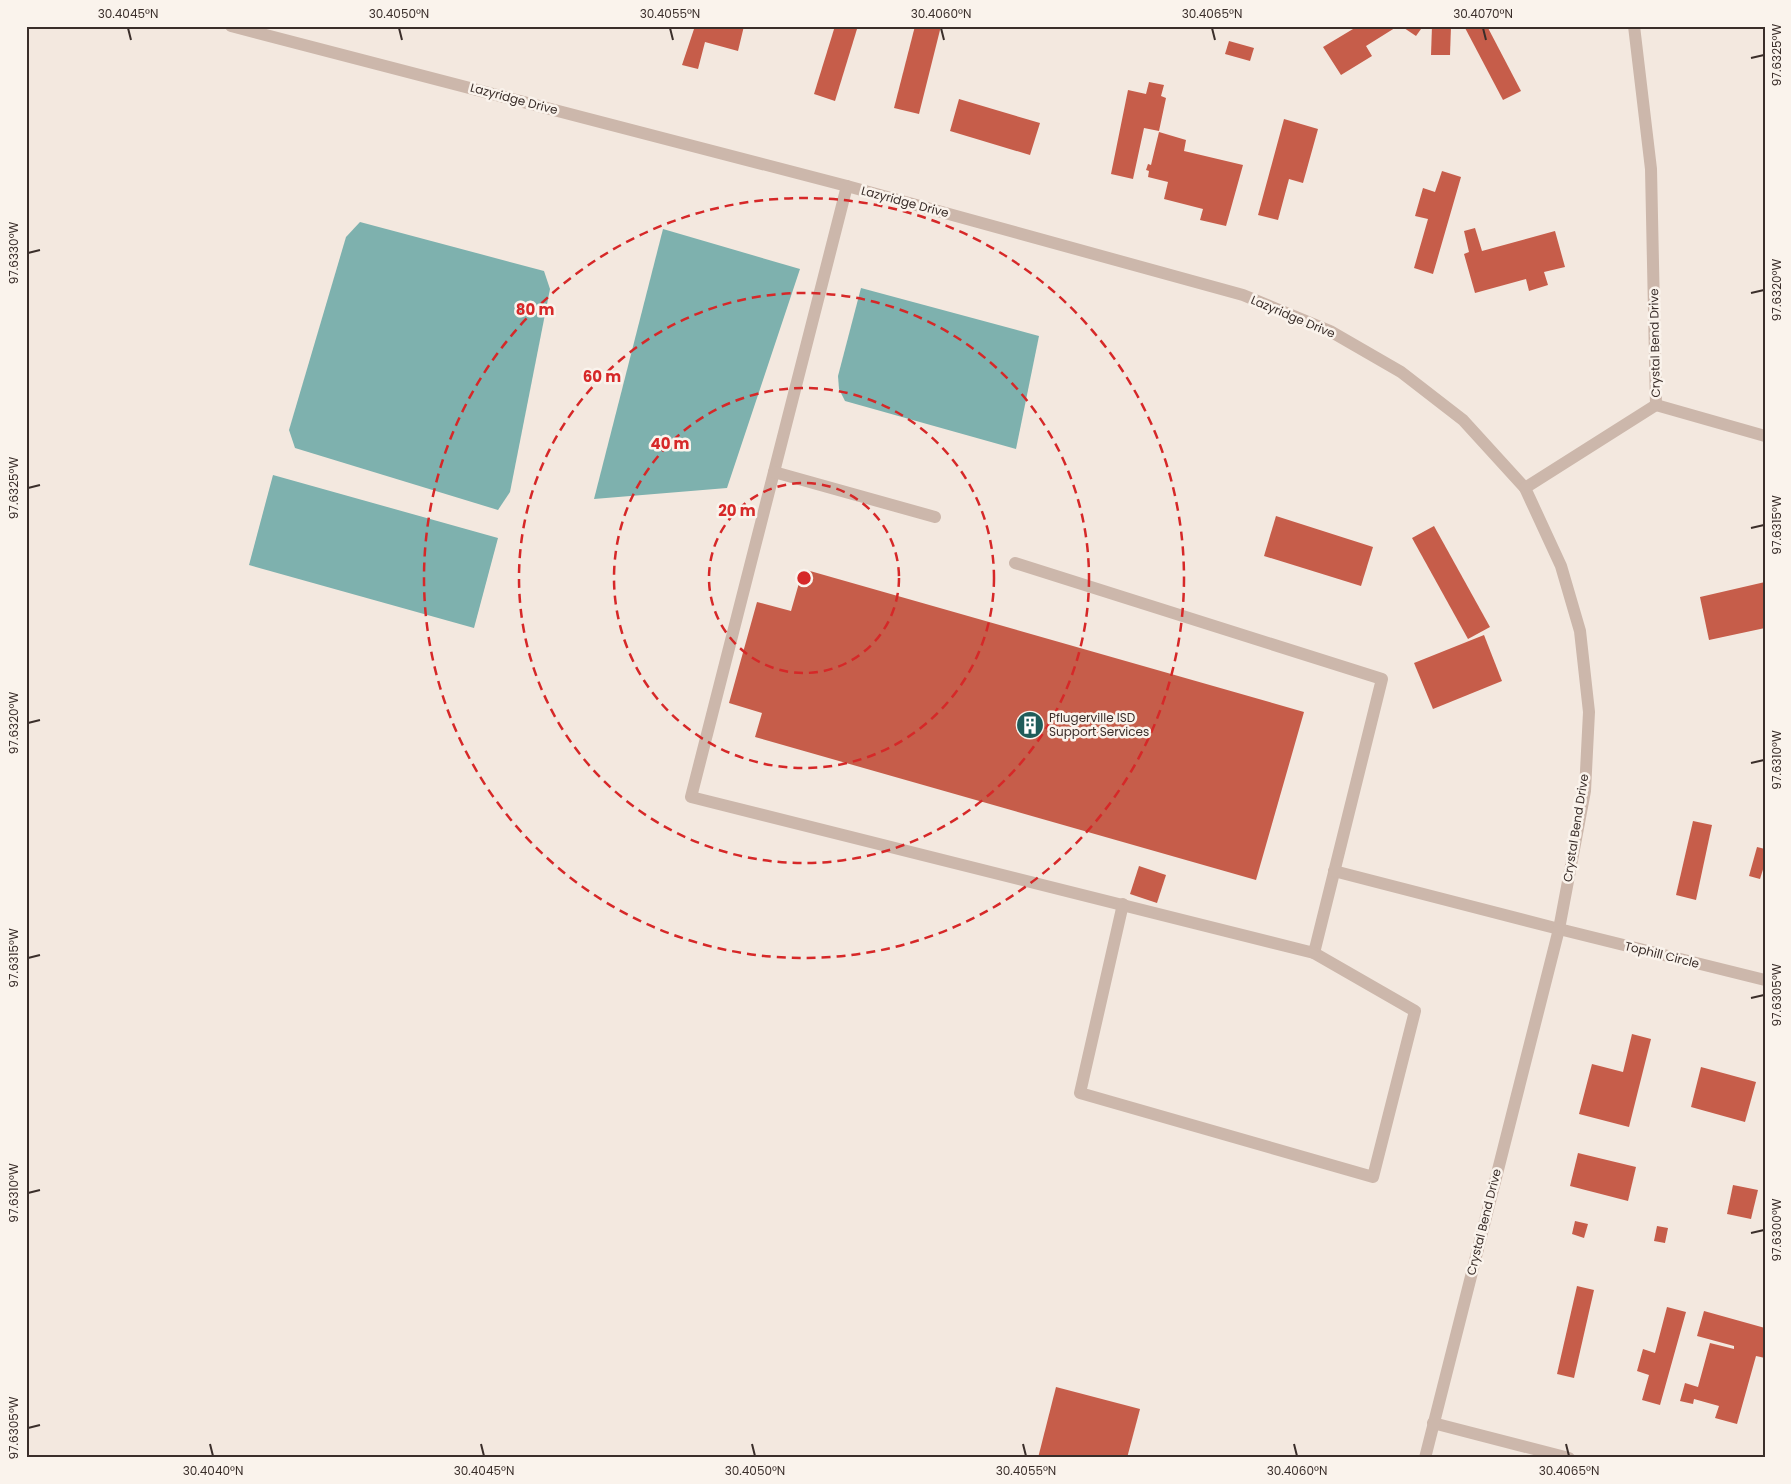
<svg xmlns="http://www.w3.org/2000/svg" width="1791" height="1484" viewBox="0 0 1791 1484" font-family="Poppins,sans-serif">
<rect width="100%" height="100%" fill="#f3e8df"/>
<g fill="#7eb1ae">
<path d="M360 222 544 271 550 289 510 492 498 510 295 448 289 430 346 237Z"/>
<path d="M663 229 800 269 727 488 594 499Z"/>
<path d="M861 288 1039 336 1016 449 845 401 839 389 838 376Z"/>
<path d="M273 475 498 538 474 628 249 565Z"/>
</g>
<g fill="#c65d4a">
<path d="M695 26H744L738 51 705 42 698 69 682 65Z"/>
<path d="M835 26 857 29 835 101 814 94Z"/>
<path d="M915 26H941L919 114 894 108Z"/>
<path d="M1358 26H1398L1366 46 1372 56 1341 75 1323 47Z"/>
<path d="M1406 26H1417L1421 29 1416 36 1404 28Z"/>
<path d="M1432 26H1451L1450 55H1431Z"/>
<path d="M1464 26H1487L1521 91 1503 100Z"/>
<path d="M1229 41 1254 48 1250 61 1225 54Z"/>
<path d="M1149 82 1164 85 1161 96 1166 98 1159 131 1144 128 1133 179 1111 174 1128 90 1146 94Z"/>
<path d="M959 99 1040 123 1030 155 950 131Z"/>
<path d="M1284 119 1318 129 1303 183 1289 179 1278 220 1258 215Z"/>
<path d="M1159 132 1186 140 1184 151 1243 165 1226 226 1200 220 1203 209 1164 199 1168 182 1148 177 1149 171 1146 170 1148 164 1151 165Z"/>
<path d="M1442 171 1461 177 1433 274 1414 268 1428 219 1415 216 1423 188 1435 192Z"/>
<path d="M1475 228 1482 251 1555 231 1565 267 1544 272 1548 285 1529 291 1526 279 1475 293 1464 254 1469 252 1464 231Z"/>
<path d="M1276 516 1373 547 1361 586 1264 556Z"/>
<path d="M1434 526 1490 627 1468 639 1412 538Z"/>
<path d="M803 569 1304 712 1256 880 755 737 762 713 729 703 757 602 791 611Z"/>
<path d="M1765 582V628L1709 640 1700 597Z"/>
<path d="M1484 635 1502 681 1433 709 1414 663Z"/>
<path d="M1693 821 1712 825 1696 900 1676 895Z"/>
<path d="M1757 847 1765 849V863L1760 879 1749 876Z"/>
<path d="M1139 866 1166 875 1157 903 1130 894Z"/>
<path d="M1632 1034 1651 1039 1629 1127 1579 1114 1592 1064 1623 1072Z"/>
<path d="M1701 1067 1756 1082 1745 1122 1691 1107Z"/>
<path d="M1578 1153 1636 1167 1628 1201 1570 1186Z"/>
<path d="M1733 1185 1758 1190 1751 1219 1727 1214Z"/>
<path d="M1575 1221 1588 1224 1584 1238 1572 1234Z"/>
<path d="M1657 1226 1668 1228 1665 1243 1654 1241Z"/>
<path d="M1577 1286 1594 1290 1574 1378 1557 1374Z"/>
<path d="M1667 1307 1686 1312 1660 1405 1642 1400 1649 1375 1637 1371 1643 1349 1655 1353Z"/>
<path d="M1704 1311 1765 1328V1358L1756 1356 1737 1424 1715 1418 1719 1406 1694 1399 1693 1404 1680 1401 1685 1383 1698 1387 1710 1343 1734 1349V1346L1697 1336Z"/>
<path d="M1056 1387 1140 1409 1127 1458H1038Z"/>
</g>
<g fill="none" stroke-linecap="round" stroke-linejoin="round">
<g stroke="#ccb7ab" stroke-width="12">
<path d="M847 186 691 797 1314 953 1382 679 1015 563"/>
<path d="M774 472 935 517"/>
<path d="M1334 871 1559 929"/>
<path d="M1123 904 1080 1093 1373 1177 1415 1011 1314 953"/>
</g>
<g stroke="#ccb7ab" stroke-width="12">
<path d="M231 26 847 186 1243 295 1330 331 1401 372 1463 420 1525 488"/>
<path d="M1656 405 1765 436"/>
<path d="M1559 929 1765 980"/>
<path d="M1433 1423 1569 1458"/>
</g>
<path stroke="#ccb7ab" stroke-width="12" d="M1425 1458 1559 929 1585 791 1589 712 1580 631 1561 566 1525 488 1656 405 1651 169 1634 26"/>
</g>
<path fill="none" stroke="#3a2e2a" stroke-width="2" d="M128 28 131 40M399 28 402 40M670 28 673 40M941 28 944 40M1212 28 1215 40M1483 28 1486 40M1751 58 1764 55M28 253 40 250M1751 293 1764 290M28 488 40 485M1751 528 1764 525M28 723 40 720M1751 763 1764 760M28 958 40 955M1751 998 1764 995M28 1193 40 1190M1751 1233 1764 1230M28 1428 40 1425M210 1444 213 1456M481 1444 484 1456M752 1444 755 1456M1023 1444 1026 1456M1294 1444 1297 1456M1566 1444 1569 1456"/>
<g fill="none" stroke="#d62828" stroke-width="2.5" stroke-dasharray="9 6">
<circle cx="804" cy="578" r="95"/>
<circle cx="804" cy="578" r="190"/>
<circle cx="804" cy="578" r="285"/>
<circle cx="804" cy="578" r="380"/>
</g>
<defs>
<g id="building-disc" transform="scale(1.4375)"><circle r="9.5" fill="#1f5c5a" stroke="#faf3ec"/><path d="M-4-6H4V6H1V3H-1V6H-4ZM-2.5-4.3h1.7v1.8h-1.7ZM.8-4.3h1.7v1.8H.8ZM-2.5-1h1.7V.8h-1.7ZM.8-1h1.7V.8H.8Z" fill="#fff"/></g>
</defs>
<g fill-rule="evenodd">
<use href="#building-disc" x="1030" y="725"/>
</g>
<g text-anchor="middle" stroke-width="5" stroke-linejoin="round" paint-order="stroke">
<g font-size="12" fill="#3a2e2a" stroke="#faf3ec">
<text transform="translate(514 99) rotate(15)" y="4">Lazyridge Drive</text>
<text transform="translate(905 202) rotate(15)" y="4">Lazyridge Drive</text>
<text transform="translate(1293 317) rotate(23)" y="4">Lazyridge Drive</text>
<text transform="translate(1655 343) rotate(-91)" y="4">Crystal Bend Drive</text>
<text transform="translate(1576 828) rotate(-81)" y="4">Crystal Bend Drive</text>
<text transform="translate(1662 955) rotate(14)" y="4">Tophill Circle</text>
<text transform="translate(1484 1222) rotate(-76)" y="4">Crystal Bend Drive</text>
</g>
<g font-size="12" fill="#3a2e2a" stroke="#faf3ec" text-anchor="start">
<text x="1049" y="722">Pflugerville ISD<tspan x="1049" dy="14">Support Services</tspan></text>
</g>
</g>
<circle cx="804" cy="578" r="8" fill="#d62828" stroke="#faf3ec" stroke-width="2.5"/>
<g font-size="15" text-anchor="middle" font-weight="bold" fill="#d62828" stroke="#faf3ec" stroke-width="5" stroke-linejoin="round" paint-order="stroke">
<text x="535" y="315">80 m</text>
<text x="602" y="382">60 m</text>
<text x="670" y="449">40 m</text>
<text x="737" y="516">20 m</text>
</g>
<rect width="1791" height="1484" fill="none" stroke="#faf3ec" stroke-width="55"/>
<rect x="28" y="28" width="1736" height="1428" fill="none" stroke="#3a2e2a" stroke-width="2"/>
<g font-size="12" text-anchor="middle" fill="#3a2e2a">
<text x="128" y="18">30.4045°N</text>
<text x="399" y="18">30.4050°N</text>
<text x="670" y="18">30.4055°N</text>
<text x="941" y="18">30.4060°N</text>
<text x="1212" y="18">30.4065°N</text>
<text x="1483" y="18">30.4070°N</text>
<text transform="translate(1777 55) rotate(-90)" y="4">97.6325°W</text>
<text transform="translate(14 253) rotate(-90)" y="4">97.6330°W</text>
<text transform="translate(1777 290) rotate(-90)" y="4">97.6320°W</text>
<text transform="translate(14 488) rotate(-90)" y="4">97.6325°W</text>
<text transform="translate(1777 525) rotate(-90)" y="4">97.6315°W</text>
<text transform="translate(14 723) rotate(-90)" y="4">97.6320°W</text>
<text transform="translate(1777 760) rotate(-90)" y="4">97.6310°W</text>
<text transform="translate(14 958) rotate(-90)" y="4">97.6315°W</text>
<text transform="translate(1777 995) rotate(-90)" y="4">97.6305°W</text>
<text transform="translate(14 1193) rotate(-90)" y="4">97.6310°W</text>
<text transform="translate(1777 1230) rotate(-90)" y="4">97.6300°W</text>
<text transform="translate(14 1428) rotate(-90)" y="4">97.6305°W</text>
<text x="213" y="1475">30.4040°N</text>
<text x="484" y="1475">30.4045°N</text>
<text x="755" y="1475">30.4050°N</text>
<text x="1026" y="1475">30.4055°N</text>
<text x="1297" y="1475">30.4060°N</text>
<text x="1569" y="1475">30.4065°N</text>
</g>
</svg>
